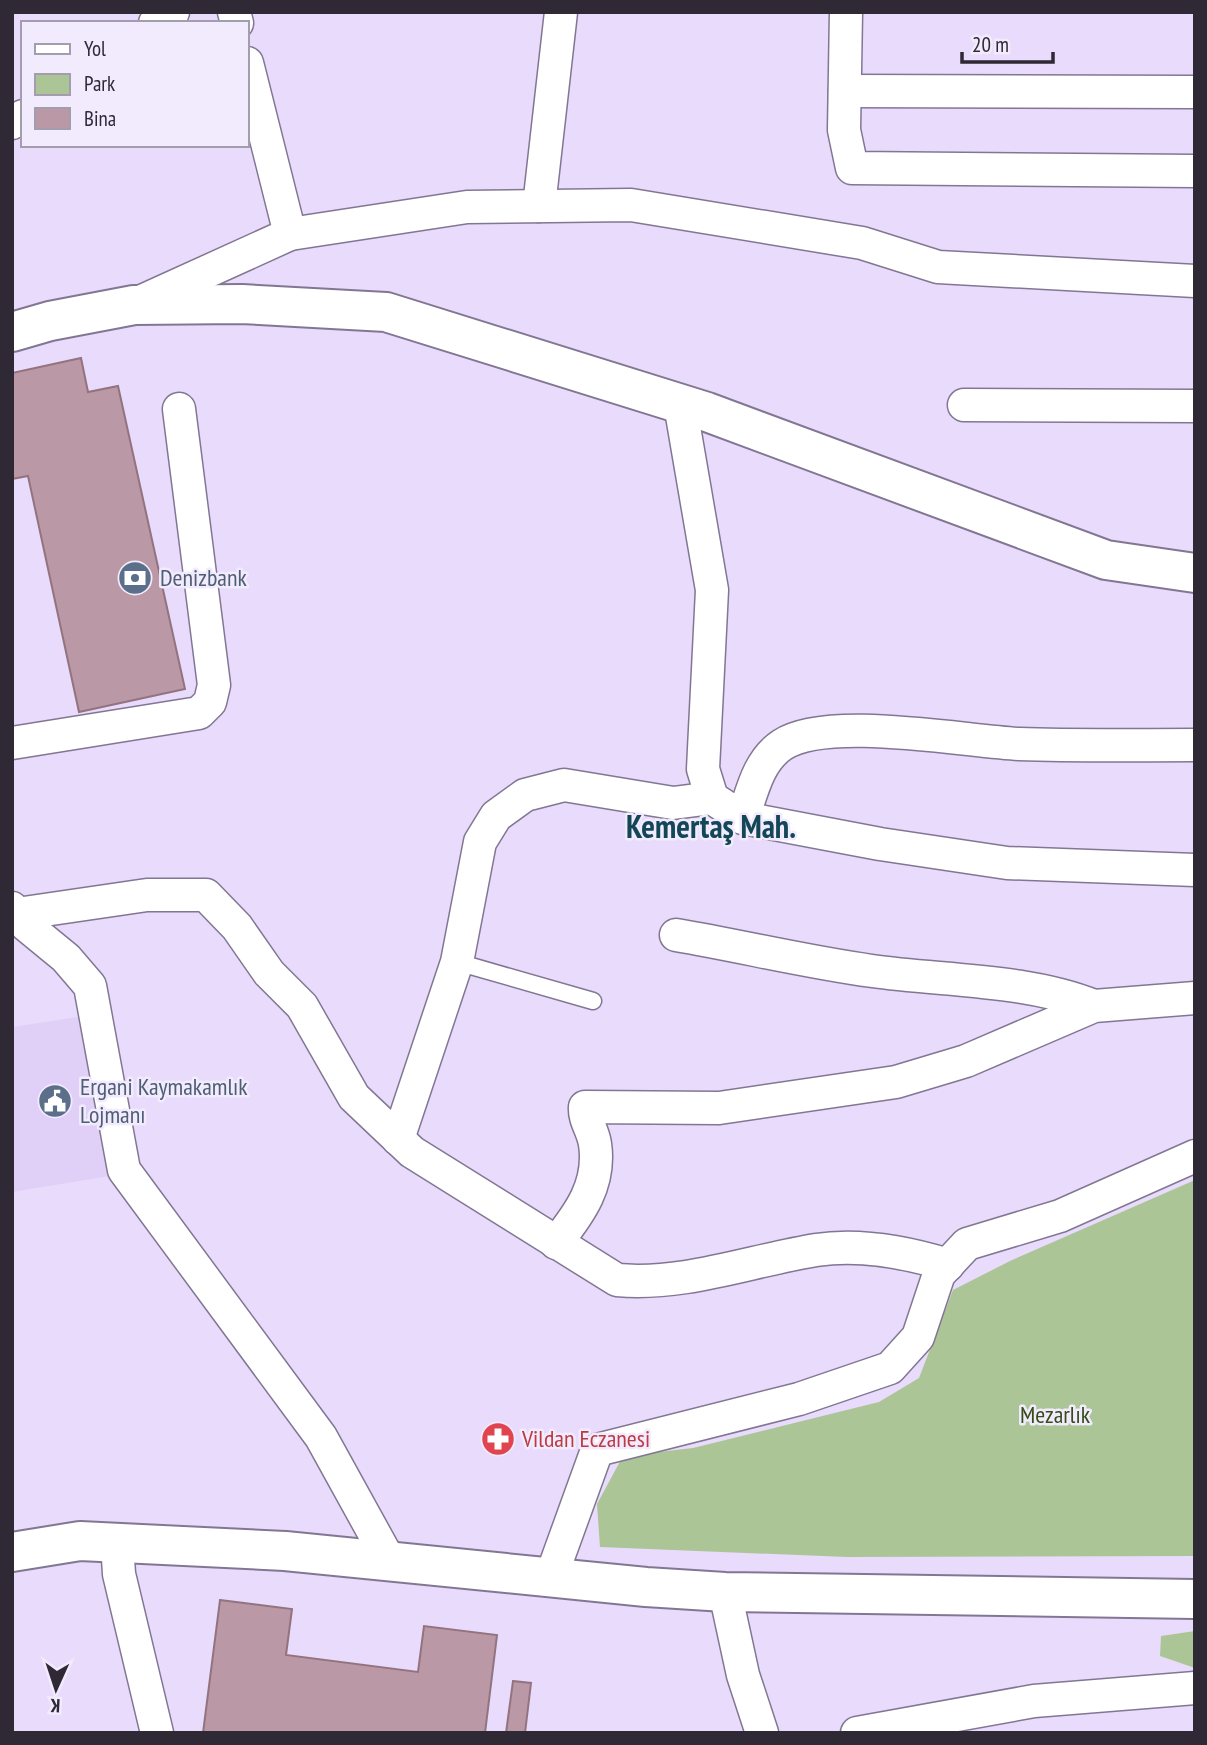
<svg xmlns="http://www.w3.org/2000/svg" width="1207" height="1745" viewBox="0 0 1207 1745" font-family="'PT Sans Narrow',sans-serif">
<rect width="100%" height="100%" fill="#e8dbfb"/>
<path fill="#e0d0f7" d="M84 1016 110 1176 12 1192V1027Z"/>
<g fill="#acc596">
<path d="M1195 1180V1556L847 1557 600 1547 597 1504 623 1456 693 1448 879 1402 919 1378 953 1290 1010 1261Z"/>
<path d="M1195 1631V1668L1160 1656 1161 1636Z"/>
</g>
<g fill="#ba98a5" stroke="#93737f" stroke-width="2">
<path d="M81 358 88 392 118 386 185 689 79 712 28 476 12 479V373Z"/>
<path d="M220 1600 292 1609 286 1655 418 1672 424 1626 497 1635 485 1733H203Z"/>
<path d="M513 1681 531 1683 525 1733H506Z"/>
</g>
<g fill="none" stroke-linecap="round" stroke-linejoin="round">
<g stroke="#827793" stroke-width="19">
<path id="lane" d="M457 962 593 1001"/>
</g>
<g stroke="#827793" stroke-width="35">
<g id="street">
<path d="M234 12 237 23"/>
<path d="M846 12 844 130 852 168 1195 171"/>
<path d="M155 23 173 12"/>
<path d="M845 91 1195 92"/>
<path d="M12 123 23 116"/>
<path d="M539 206 561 12"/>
<path d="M290 234 467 207 631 205 862 243 938 267 1195 281"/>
<path d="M140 302 290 234 247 63"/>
<path d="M680 404 712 590 703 769 712 798 743 818 880 844 1007 863 1195 870"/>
<path d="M964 405 1195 406"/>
<path d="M12 743 199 713 210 702 214 685 179 409"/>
<path d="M743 818C752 792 758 761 782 745 826 715 963 741 1019 744 1077 746 1136 745 1195 745"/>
<path d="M12 908 27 926 66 958 90 986 124 1170 321 1437 390 1562"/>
<path d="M17 914 147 895H206L237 927 269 973 302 1006 354 1097 412 1152 617 1280C685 1286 749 1261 816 1250 861 1243 906 1252 948 1265"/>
<path d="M676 935C741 946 806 962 872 971 943 981 1027 979 1094 1006"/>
<path d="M398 1139 457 962 480 842 496 816 525 795 564 785 673 803 712 798"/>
<path d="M556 1243C580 1213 601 1184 595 1144 593 1130 584 1120 585 1107L719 1108 896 1082 966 1061 1094 1006 1195 998"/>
<path d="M117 1542 119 1574 157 1733"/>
<path d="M551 1577 597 1450 799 1399 890 1368 918 1337 939 1274 967 1244 1060 1216 1195 1156"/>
<path d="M725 1592 743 1675 762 1733"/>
<path d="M857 1733 1034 1701 1195 1688"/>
</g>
</g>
<g stroke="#827793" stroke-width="42">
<g id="secondary">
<path d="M12 332 50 321 134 305 242 304 386 312 707 412 1106 560 1195 573"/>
<path d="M12 1552 80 1541 285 1551 646 1587 725 1592 1195 1599"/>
</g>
</g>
<use href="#lane" stroke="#fff" stroke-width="16"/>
<use href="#street" stroke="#fff" stroke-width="32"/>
<use href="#secondary" stroke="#fff" stroke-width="38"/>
</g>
<defs>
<g id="bank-disc" transform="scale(1.75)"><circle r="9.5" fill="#5c6f8a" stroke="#f2ebfe"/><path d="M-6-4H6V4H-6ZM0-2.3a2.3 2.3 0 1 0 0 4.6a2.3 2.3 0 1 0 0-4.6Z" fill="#fff"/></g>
<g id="civic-disc" transform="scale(1.75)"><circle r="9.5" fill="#5c6f8a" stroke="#f2ebfe"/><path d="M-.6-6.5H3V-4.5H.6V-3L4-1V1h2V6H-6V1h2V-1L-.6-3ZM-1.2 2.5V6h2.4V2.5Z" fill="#fff"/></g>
<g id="pharmacy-disc" transform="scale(1.75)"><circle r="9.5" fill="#e0444e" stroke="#f2ebfe"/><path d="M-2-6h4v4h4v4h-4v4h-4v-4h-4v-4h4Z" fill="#fff"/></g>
</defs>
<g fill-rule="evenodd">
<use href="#bank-disc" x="135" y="578"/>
<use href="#civic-disc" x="55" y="1101"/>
<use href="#pharmacy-disc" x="498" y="1439"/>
</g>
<g text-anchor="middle" stroke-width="5" stroke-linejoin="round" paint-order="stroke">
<g font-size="24" fill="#4e5e75" stroke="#f2ebfe" text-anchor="start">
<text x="160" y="586">Denizbank</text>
<text x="80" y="1095">Ergani Kaymakamlık<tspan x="80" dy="28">Lojmanı</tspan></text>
</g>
<g font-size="24" fill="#344d16" stroke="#f2ebfe">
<text x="1055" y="1423">Mezarlık</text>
</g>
<g font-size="24" fill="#be3a42" stroke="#f2ebfe" text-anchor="start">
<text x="522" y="1447">Vildan Eczanesi</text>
</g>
<g font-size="32" font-weight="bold" fill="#134758" stroke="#f2ebfe">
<text x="711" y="838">Kemertaş Mah.</text>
</g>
</g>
<rect width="1207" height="1745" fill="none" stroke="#2e2935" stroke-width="28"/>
<rect x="21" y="21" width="228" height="126" fill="#f2ebfe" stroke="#a49dae" stroke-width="2"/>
<rect x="35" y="44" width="35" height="10" fill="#ffffff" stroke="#a49dae" stroke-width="2"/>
<text x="84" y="56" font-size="21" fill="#2e2935">Yol</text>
<rect x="35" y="74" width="35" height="21" fill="#acc596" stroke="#a49dae" stroke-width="2"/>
<text x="84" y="91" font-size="21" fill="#2e2935">Park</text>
<rect x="35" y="108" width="35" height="21" fill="#ba98a5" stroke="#a49dae" stroke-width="2"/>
<text x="84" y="126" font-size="21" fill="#2e2935">Bina</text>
<g transform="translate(56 1689) rotate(183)" stroke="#f2ebfe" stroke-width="5" paint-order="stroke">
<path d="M0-5L12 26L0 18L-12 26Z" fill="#2e2935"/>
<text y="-10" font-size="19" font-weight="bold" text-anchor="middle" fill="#2e2935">K</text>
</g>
<path d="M962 52v10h91v-10" fill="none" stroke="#2e2935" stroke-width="3.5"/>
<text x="972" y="52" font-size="21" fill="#2e2935" stroke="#f2ebfe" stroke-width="5" paint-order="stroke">20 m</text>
</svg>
